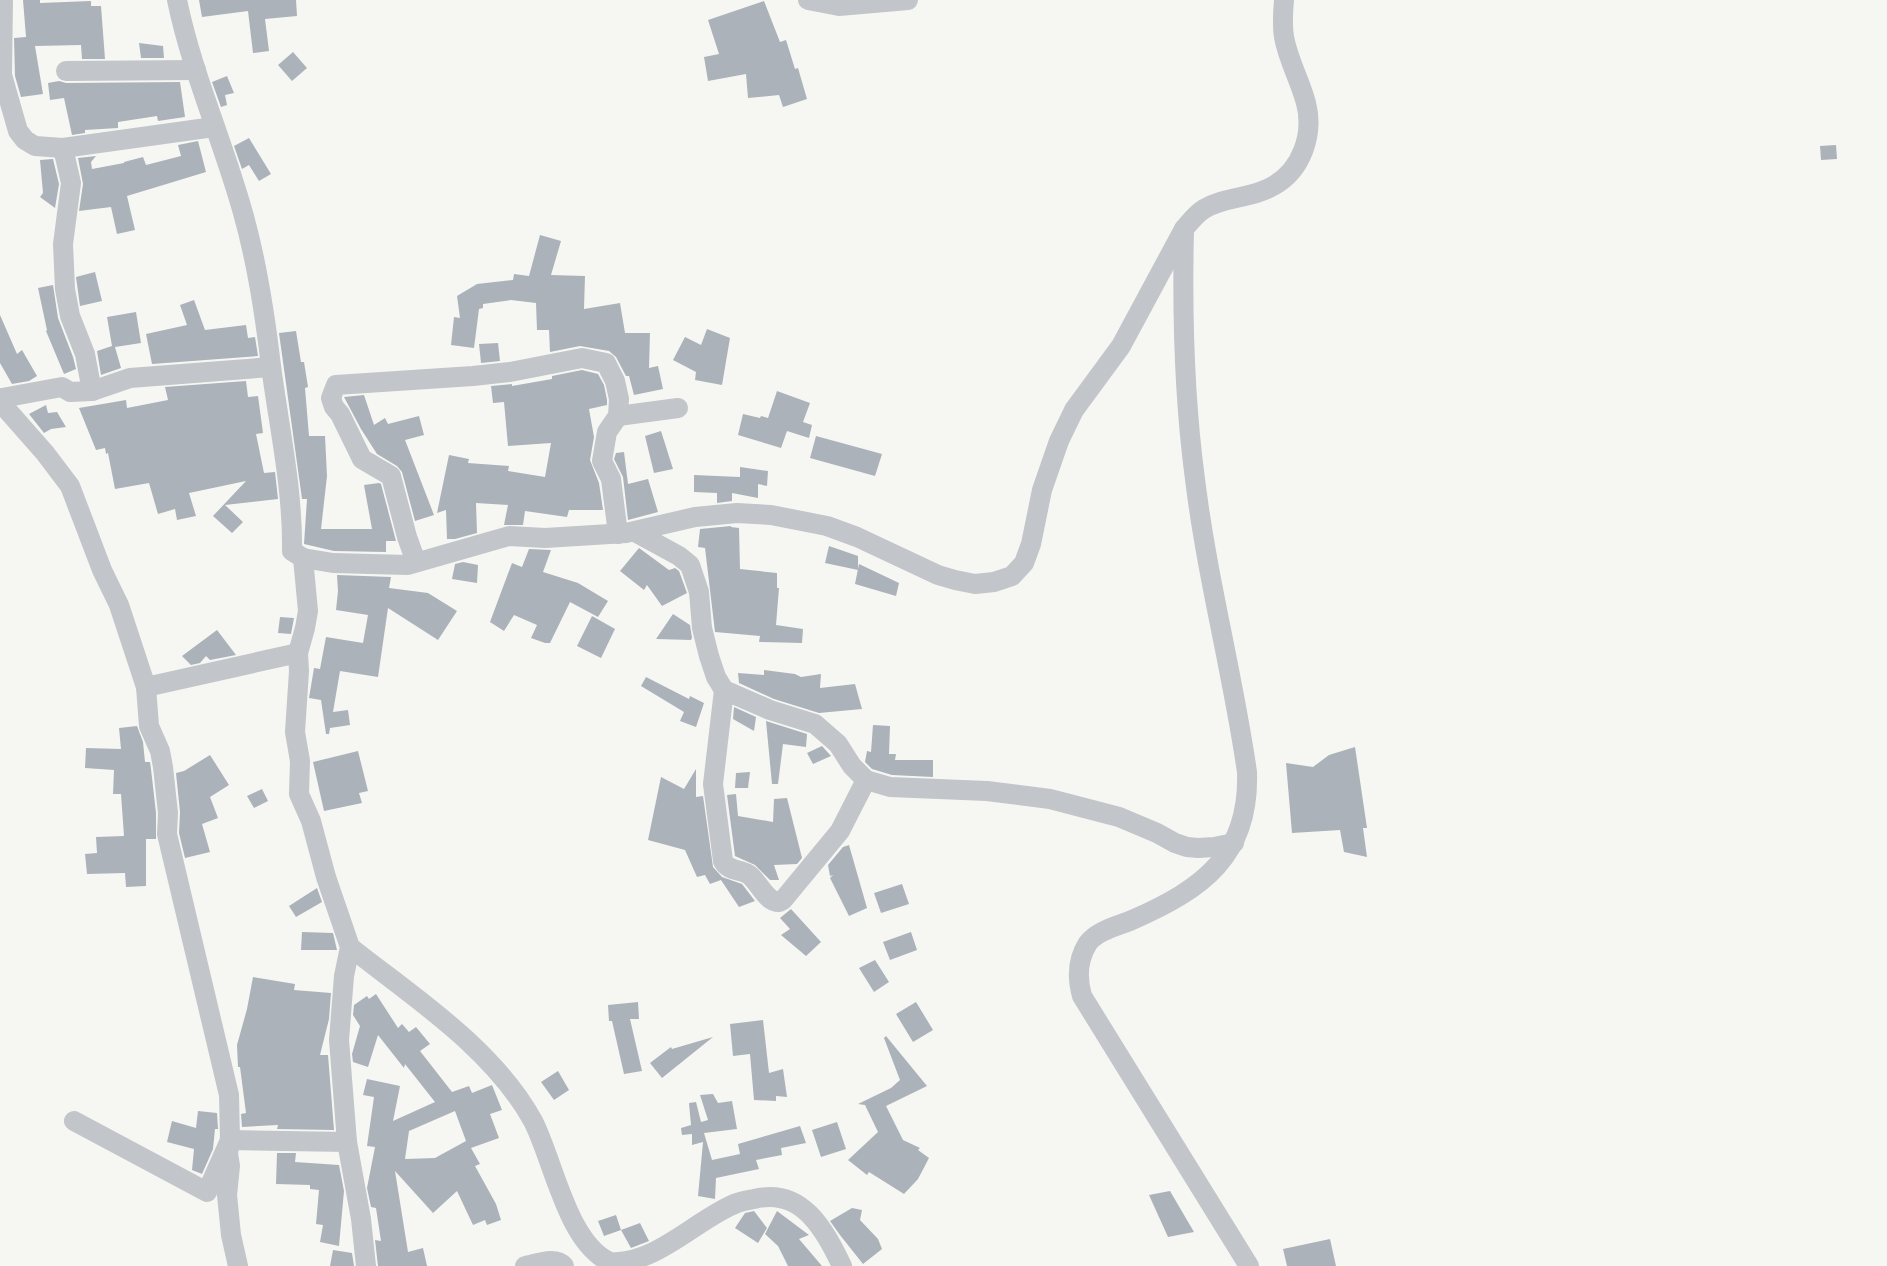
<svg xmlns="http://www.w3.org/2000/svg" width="1887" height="1266" viewBox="0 0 1887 1266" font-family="'Public Sans',sans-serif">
<rect width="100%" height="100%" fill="#f6f7f3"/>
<g fill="#acb2ba" fill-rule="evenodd">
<path d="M23 0H40V3L91 1V6H101L105 59H82L81 45 35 46 43 94 21 97 15 76 14 38 26 37Z"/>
<path d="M199 0H296L297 16 265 19 269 51 253 53 248 11 202 17Z"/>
<path d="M764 1 780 42 786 40 795 69 798 68 807 99 783 107 779 95 748 98 746 74 708 81 704 57 719 54 708 20Z"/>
<path d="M139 43 163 46 164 58H141Z"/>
<path d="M293 52 307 68 292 81 278 65Z"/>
<path d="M227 76 234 93 225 95 227 105 221 107 212 82Z"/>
<path d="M59 81 66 83 180 82 185 117 158 121 157 116 118 122V128L85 130V133L72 135 64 98 50 100 48 83Z"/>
<path d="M249 138 271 174 259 181 249 165 242 169 234 146Z"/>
<path d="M198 141 206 172 127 196 135 230 117 234 111 207 79 211 83 184 78 158 96 156 91 162 92 169 124 163V162L143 157 146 165 181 156 178 145Z"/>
<path d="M1836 145 1837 159 1821 160 1820 146Z"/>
<path d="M53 159 59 184 55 208 40 197 43 193 40 160Z"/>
<path d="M540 235 561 241 551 275 585 276 584 309 620 303 625 333H650L649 368 658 366 663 389 634 395 629 376H626L616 357 609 351 580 346 550 352 549 330H537L536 303 511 300 483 304V308L479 309 474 348 451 345 454 317 460 318 457 296 477 284 513 280 514 274 529 276Z"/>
<path d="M95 272 102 301 80 306 76 277Z"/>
<path d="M53 285 58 318 73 357 76 369 64 374 46 331 47 330 38 288Z"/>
<path d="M194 300 205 330 246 325 248 338 255 337 258 356 152 364 146 334 187 325 180 305Z"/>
<path d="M136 312 141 343 115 347 121 368 101 375 97 351 112 346 107 317Z"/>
<path d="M0 315 17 354 22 350 37 376 29 381 12 384 0 363Z"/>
<path d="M707 329 730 338 722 385 695 380 696 372 673 360 685 337 701 345Z"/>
<path d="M296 331 301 362H304L308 387 305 388 309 436H325L327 476 321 529H372L364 485 379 483 381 484 396 541H386V552L334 551 304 544 307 499H302L279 333Z"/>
<path d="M498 343 500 361 481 363 479 344Z"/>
<path d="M582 370 598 374 604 385 607 400V405L589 409 594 437 590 460 599 483 603 510H569L567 517 525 511 523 525H504L508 505 476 503 477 533 455 539H447L446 510 437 513 449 455 469 459 468 463 509 466 508 471 545 477 551 443 508 446 504 402 493 403 491 386 512 384V386L552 379V376Z"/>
<path d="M246 381 248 397 258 396 263 433 256 434 264 473 275 472 278 499 225 505 243 522 232 533 213 516 246 481 189 493 196 516 177 520 175 509 158 514 149 483 115 489 108 453 106 454 105 448 96 450 79 408 126 400 127 408 168 400 165 387Z"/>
<path d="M777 391 810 403 803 422 812 425 809 438 787 431 781 448 738 435 743 414 760 418 761 416 768 418Z"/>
<path d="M364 395 374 425 385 418 388 424 419 416 424 435 405 440 434 515 415 521 402 472 397 466 377 454 361 429 344 397Z"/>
<path d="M46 405 48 413 57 412 66 427 51 429 44 433 29 414Z"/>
<path d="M661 431 673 469 654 473 645 436Z"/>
<path d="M816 436 882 454 875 476 810 458Z"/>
<path d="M624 452 628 484 648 479 658 512 628 520 623 477 614 459 616 453Z"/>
<path d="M740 467 768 471 767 486 758 484V498L732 493V501L717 503V493L694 492V475L740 477Z"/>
<path d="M731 526V527L739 528 740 569 777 573V588H779L776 625 803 629 802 643 759 642 760 636 715 632 705 548 698 547 700 529Z"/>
<path d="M829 546 858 556V570L825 563Z"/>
<path d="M639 548 669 570 675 568 679 571 687 593 662 606 647 585 644 590 620 571Z"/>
<path d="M529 549 551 550 543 572 578 583 608 601 598 617 570 602 550 643H545L531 638 537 625 514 615 504 631 490 622 512 563 522 567Z"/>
<path d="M463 562 478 565 477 583 452 579 455 564Z"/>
<path d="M859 564 899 583 896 596 855 584Z"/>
<path d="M337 575 391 577 389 588 428 593 457 611 438 640 388 608 378 677 340 671 333 712 348 710 350 725 330 728 329 734H326L321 700 309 698 314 668 320 669 326 637 363 643 368 615 336 610 338 591Z"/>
<path d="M673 614 690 625 692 638 691 640 656 639Z"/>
<path d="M592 616 615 629 601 658 577 646Z"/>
<path d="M280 617 294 618 291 634 278 633Z"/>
<path d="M217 630 236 655 210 660 206 656 200 663 191 665 182 656Z"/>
<path d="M764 670 795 674 801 677 821 674 820 688 855 684 862 709 819 713 774 699 739 683 738 673 764 675Z"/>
<path d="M646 677 689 699 690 696 704 703 696 727 680 721 684 712 641 686Z"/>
<path d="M734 707 756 717 754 731 733 719Z"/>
<path d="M766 721 807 734 806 747 783 744 778 784H772Z"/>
<path d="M873 725 890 726 889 754H896L895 760H933V777L892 775 872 769 865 762 867 751 871 752Z"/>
<path d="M137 726 143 742 145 762H150L151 769 156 813V839H146V886L126 887 125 873 87 874 85 854 97 853 96 837 124 836 121 794H113L114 770 85 768 86 748 121 749 119 728Z"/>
<path d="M822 746 831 756 813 764 807 753Z"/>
<path d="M1355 747 1367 828H1363L1367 857 1344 852 1340 830 1292 833 1286 763 1313 767 1329 755Z"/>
<path d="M358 751 368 791 359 793 362 803 324 811 313 762Z"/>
<path d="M210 755 229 785 210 797 218 818 202 824 210 852 185 858 179 833 180 812 176 773 184 771Z"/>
<path d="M696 769V797L703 796 713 867 722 877 742 884 755 901 739 907 721 880 710 884 705 875 697 877 685 850 648 840 661 777 684 789Z"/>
<path d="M750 772 748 788H735L736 773Z"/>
<path d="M262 789 268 801 254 808 247 796Z"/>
<path d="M736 794 738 816 773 822 774 799 787 798 802 858 797 864 774 865 779 880H770L755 865 735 856 727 795Z"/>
<path d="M849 845 867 908 849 916 830 878 833 875 830 876 828 865 843 847Z"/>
<path d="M902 884 909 904 881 913 874 893Z"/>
<path d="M317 888 322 902 296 917 289 906Z"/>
<path d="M791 909 821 942 806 956 781 935 790 929 780 918Z"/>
<path d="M302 932 333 933 337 950H301Z"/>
<path d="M911 932 917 950 890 960 883 942Z"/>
<path d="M875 960 889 982 874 992 859 968Z"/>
<path d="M253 977 295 984 294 990 331 993 329 1019 320 1055H328L334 1130 277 1129 278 1125 242 1127 241 1114 246 1113 240 1067H238L237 1045 247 1009Z"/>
<path d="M376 994 398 1028 402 1024 409 1032 416 1027 430 1044 420 1051 452 1092 469 1086 472 1093 492 1085 502 1110 490 1114 499 1138 471 1148 480 1164 475 1166 496 1204 501 1220 487 1225 485 1220 473 1225 457 1191 433 1213 395 1171 408 1252 423 1248 427 1266H378L375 1240 381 1241 376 1208 371 1207 367 1188 375 1147 367 1146 374 1097 363 1095 367 1079 400 1086 393 1121 435 1102 405 1064 404 1068 378 1035 368 1067 353 1062 352 1054 360 1026 353 1015 354 1005 367 996 369 999ZM455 1111 466 1141 435 1158 405 1159 409 1131Z"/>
<path d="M638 1002 639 1019H630L642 1071 624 1074 612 1021H609L608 1005Z"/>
<path d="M916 1002 933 1030 913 1042 896 1014Z"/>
<path d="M763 1020 769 1073 783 1069 787 1097 776 1096V1101L754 1100 750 1054 733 1056 730 1024Z"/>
<path d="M886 1036 927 1086 886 1106 903 1140 920 1148 918 1150 929 1158 918 1179 904 1194 869 1172 867 1175 848 1160 878 1132 865 1105 858 1104 891 1088 900 1080 884 1038Z"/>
<path d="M713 1037 662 1078 650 1063 671 1047 672 1049Z"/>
<path d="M558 1071 569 1090 554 1100 541 1082Z"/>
<path d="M713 1094 718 1103 732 1101 737 1129 704 1133 712 1160 740 1154 738 1144 800 1126 806 1143 781 1148 782 1155 756 1160 759 1169 716 1178 715 1199 698 1196 703 1142 692 1145V1134L682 1135 681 1128 691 1125 689 1103 696 1102 701 1122 708 1120 700 1095Z"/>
<path d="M198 1111 217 1113 218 1129H215L213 1149 202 1174 192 1170 194 1149 167 1142 172 1121 196 1128Z"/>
<path d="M837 1122 846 1149 821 1157 812 1130Z"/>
<path d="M277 1153H296L295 1162 339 1165 344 1191 339 1246 320 1242 323 1225 316 1224 319 1190 310 1189V1185L276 1184Z"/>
<path d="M1170 1191 1194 1232 1168 1237 1149 1195Z"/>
<path d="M852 1208 862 1210 860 1220 878 1239 882 1249 863 1264 840 1235 830 1221Z"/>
<path d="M754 1211 767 1228 758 1243 735 1228 745 1213Z"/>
<path d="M777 1211 809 1235 799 1239 822 1266H788L778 1246 765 1234Z"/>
<path d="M616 1215 621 1230 604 1236 598 1221Z"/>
<path d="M640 1223 649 1241 631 1248 621 1230Z"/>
<path d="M1330 1239 1336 1266H1287L1283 1249Z"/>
<path d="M333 1250 352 1253 354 1266H330Z"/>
</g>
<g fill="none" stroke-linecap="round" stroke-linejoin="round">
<g stroke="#c2c5c9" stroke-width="20">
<path d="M3 0 2 75 18 131 25 140 35 146 63 148 214 127"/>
<path d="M177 0C192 73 223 141 243 213 257 262 265 315 271 366 279 427 293 489 292 551L303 558"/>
<path d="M808 0 839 6 908 0"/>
<path d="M66 71 196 70"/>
<path d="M63 148 71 183 63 244 65 289 70 316 85 354 92 391"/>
<path d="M271 367 130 378 92 391 70 392 62 387 2 398 0 400 1 403 45 453 70 486 102 570 119 605 146 687 298 653"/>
<path d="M618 416 678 408"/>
<path d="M635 532 679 556 690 565 699 592 702 628 709 656 716 677 724 690 770 710 815 724 838 744 852 766 866 780 890 787 987 791 1050 799 1119 817 1157 833 1175 843 1187 847 1198 848 1214 847 1234 843"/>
<path d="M416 562 407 537 391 476 362 459 340 414 334 407 331 398 336 385 473 376 510 372 582 358 606 363 615 381 619 399 618 416 607 432 602 461 611 479 618 534"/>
<path d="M146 687 149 726 160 751 163 767 168 813 167 834 229 1095 230 1140 228 1154 230 1166 227 1195 231 1235 238 1266"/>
<path d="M724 690 713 784 723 861C728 871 739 869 748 874 759 881 765 902 779 902L783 900 840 831 866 780"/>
<path d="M350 947C413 997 493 1048 533 1121 553 1159 567 1243 610 1262 655 1266 699 1217 737 1203 742 1201 749 1200 754 1199 802 1187 824 1229 842 1266"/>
<path d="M74 1121 207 1192 230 1140 347 1142"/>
<path d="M366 1266 361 1219 347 1142 339 1040 344 976 350 947 326 877 311 821 299 794 300 761 295 732 299 671 298 653 305 628 308 611 303 558 333 563 408 565 509 536 545 538 626 533 695 517 737 513 771 515 827 526 857 537 938 575 955 580 975 584 994 582 1012 576 1024 563 1031 544 1042 490 1059 441 1074 410 1121 346 1184 229"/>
<path d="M525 1266C537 1264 555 1256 564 1266"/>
<path d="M1249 1266 1082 996C1077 978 1077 960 1088 943 1098 930 1118 926 1132 920 1203 889 1250 855 1247 772 1233 674 1207 578 1195 479 1184 397 1182 312 1184 229 1190 222 1196 214 1204 209 1225 196 1251 199 1273 186 1302 170 1314 134 1306 103 1300 80 1288 60 1284 37 1282 25 1283 12 1284 0"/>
</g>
</g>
</svg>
